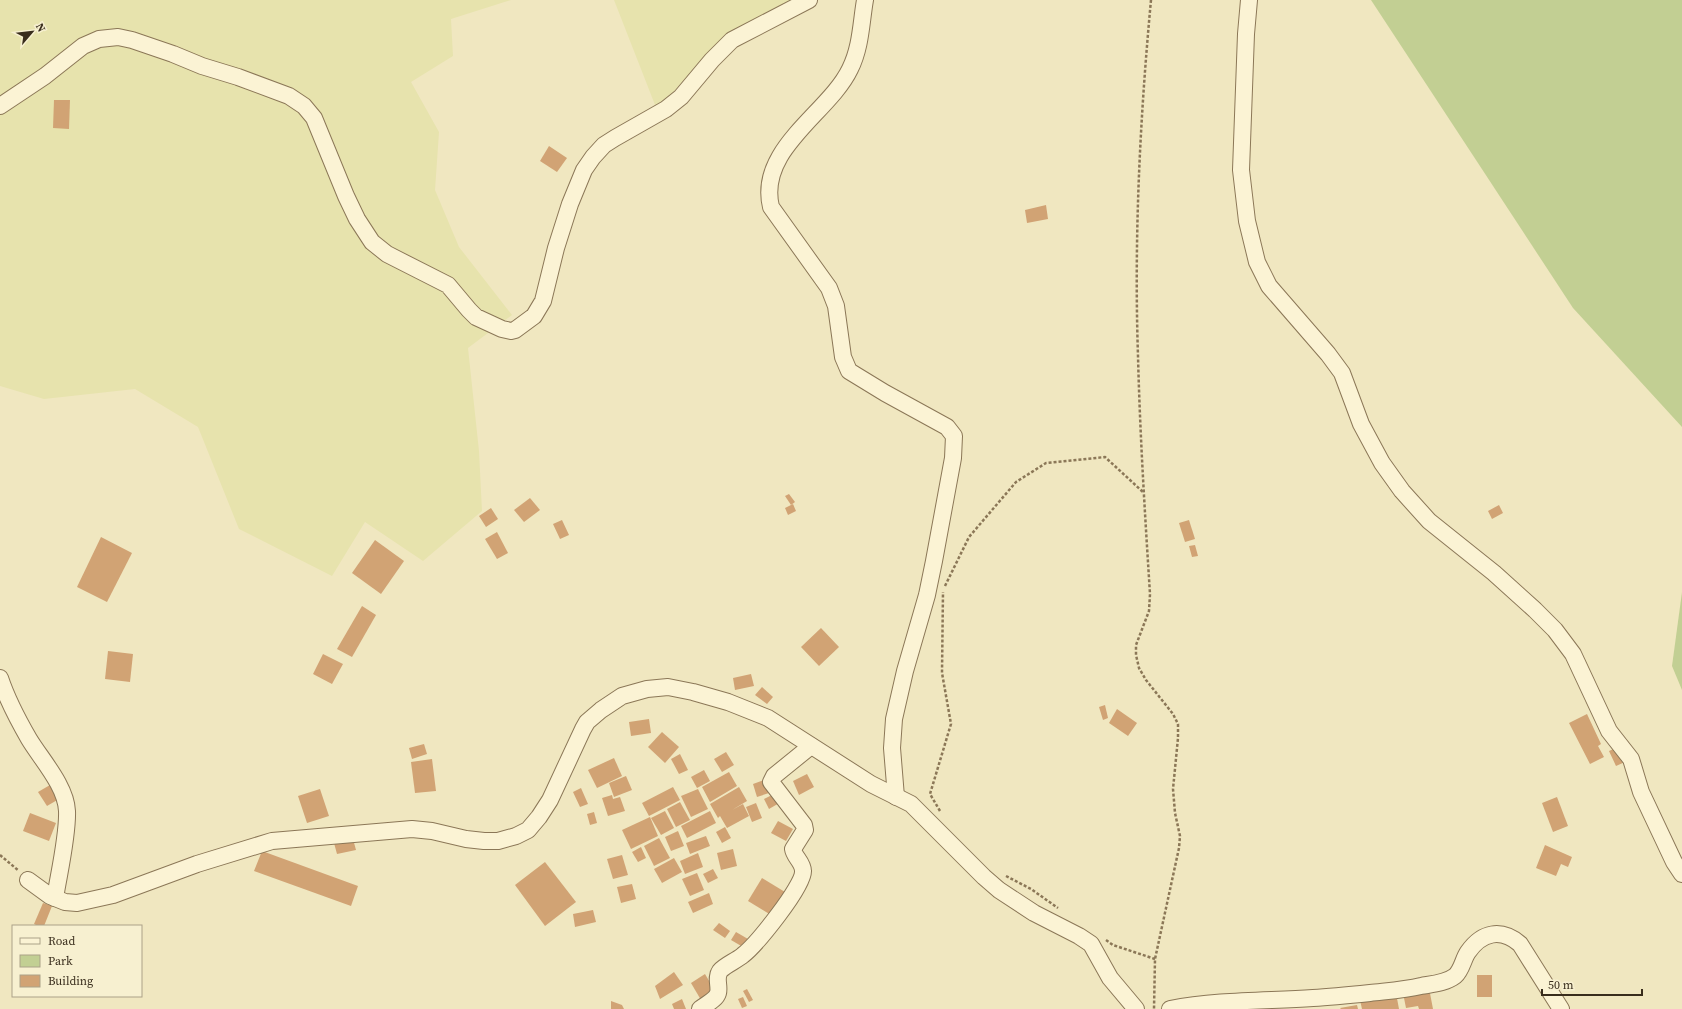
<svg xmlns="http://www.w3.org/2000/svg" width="1682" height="1009" viewBox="0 0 1682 1009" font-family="'Source Serif 4',serif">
<rect width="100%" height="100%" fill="#f0e7c0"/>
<g fill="#e7e3ad">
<path d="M0 0H511L451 19 453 56 411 82 439 132 435 190 459 247 512 315 468 348 479 451 482 511 423 561 365 522 332 576 239 529 198 427 135 389 44 399 0 386Z"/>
<path d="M614 0H802L727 33 657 110Z"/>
</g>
<g fill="#c2cf93">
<path d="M1371 0H1682V427L1573 308Z"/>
<path d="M1682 592V690L1672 666Z"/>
</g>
<g fill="#d1a374">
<path d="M54 100H70L69 129 53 128Z"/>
<path d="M549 146 567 158 557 172 540 161Z"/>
<path d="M1046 205 1048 219 1027 223 1025 210Z"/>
<path d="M789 494 795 502 791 505 785 496Z"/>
<path d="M530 498 540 510 524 522 514 510Z"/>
<path d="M793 504 796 511 788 515 785 508Z"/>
<path d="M1499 505 1503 513 1492 519 1488 511Z"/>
<path d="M491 508 498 519 486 527 479 516Z"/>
<path d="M562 520 569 535 560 539 553 524Z"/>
<path d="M1189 520 1195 539 1185 542 1179 523Z"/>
<path d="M497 532 508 553 497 559 485 539Z"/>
<path d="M101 537 132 553 107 602 77 587Z"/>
<path d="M375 540 404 561 381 594 352 573Z"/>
<path d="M1195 545 1198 556 1192 557 1189 546Z"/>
<path d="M362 606 376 615 352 657 337 649Z"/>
<path d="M821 628 839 647 819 666 801 647Z"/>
<path d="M108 651 133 654 130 682 105 679Z"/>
<path d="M323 654 343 664 332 684 313 674Z"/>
<path d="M751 674 754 686 735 690 733 678Z"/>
<path d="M762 687 773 697 767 704 755 695Z"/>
<path d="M1105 705 1108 718 1103 720 1099 707Z"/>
<path d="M1117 709 1137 723 1128 736 1109 723Z"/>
<path d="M1587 714 1601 744 1598 746 1604 757 1590 764 1569 723Z"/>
<path d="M649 719 651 733 631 736 629 722Z"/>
<path d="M662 732 679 747 665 763 648 747Z"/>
<path d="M424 744 427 754 412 759 409 748Z"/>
<path d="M1618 747 1625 762 1616 766 1609 751Z"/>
<path d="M726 752 734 765 722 772 714 759Z"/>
<path d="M680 754 688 770 679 774 671 759Z"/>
<path d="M614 758 622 776 597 788 588 770Z"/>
<path d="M432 759 436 791 415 793 411 762Z"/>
<path d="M704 770 710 781 697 788 691 777Z"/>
<path d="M729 772 737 786 710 802 702 787Z"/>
<path d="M807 774 814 787 799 795 793 781Z"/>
<path d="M626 776 632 790 614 797 609 783Z"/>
<path d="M767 779 772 792 757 797 753 784Z"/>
<path d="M50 785 59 799 47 806 38 792Z"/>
<path d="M673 787 680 800 649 816 642 803Z"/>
<path d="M739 787 747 801 732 810 743 804 749 816 727 828 720 816 718 818 710 804Z"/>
<path d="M581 788 588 804 580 807 573 792Z"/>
<path d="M320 789 329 816 307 823 298 796Z"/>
<path d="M698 789 708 809 691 817 681 796Z"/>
<path d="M776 793 781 802 769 809 764 799Z"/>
<path d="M612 795 613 799 620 797 625 811 608 816 602 798Z"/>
<path d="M1557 797 1568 826 1553 832 1542 803Z"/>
<path d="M680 802 690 820 676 827 667 809Z"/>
<path d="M756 803 762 818 752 822 746 807Z"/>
<path d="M665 811 674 828 661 835 651 818Z"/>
<path d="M710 811 716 823 687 838 681 826Z"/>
<path d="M594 812 597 823 590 825 587 814Z"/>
<path d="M30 813 56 823 49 841 23 831Z"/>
<path d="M650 817 658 836 631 849 622 830Z"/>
<path d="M778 821 793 829 786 841 771 833Z"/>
<path d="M725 827 731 838 722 843 716 832Z"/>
<path d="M678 831 684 846 671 851 665 837Z"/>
<path d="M706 836 710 846 690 854 686 843Z"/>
<path d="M659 838 670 858 654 866 644 846Z"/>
<path d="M353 839 356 850 337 854 334 843Z"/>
<path d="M1545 845 1572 857 1568 867 1561 864 1556 876 1536 868Z"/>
<path d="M641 847 646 858 638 862 632 852Z"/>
<path d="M733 849 737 866 721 870 717 853Z"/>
<path d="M262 851 358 886 351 906 254 871Z"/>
<path d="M698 853 703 867 685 874 680 861Z"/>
<path d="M622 855 628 875 613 879 607 859Z"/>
<path d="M674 858 682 872 662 883 654 869Z"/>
<path d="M545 862 576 902 545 926 515 885Z"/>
<path d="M713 869 718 878 708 883 703 874Z"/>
<path d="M697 873 704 890 690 896 682 879Z"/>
<path d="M762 878 785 892 771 915 748 901Z"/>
<path d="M632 884 636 899 621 903 617 887Z"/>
<path d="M709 893 713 904 693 913 688 902Z"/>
<path d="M43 903 52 906 44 926H38L34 924Z"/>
<path d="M593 910 596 922 575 927 573 914Z"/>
<path d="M719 923 730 931 725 938 713 930Z"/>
<path d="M736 932 748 939 743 947 731 940Z"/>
<path d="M674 972 683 985 660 999 655 986Z"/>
<path d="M705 974 715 991 701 1000 691 983Z"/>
<rect x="1477" y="975" width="15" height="22"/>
<path d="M1429 988 1433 1009H1419L1418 1006 1406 1008 1403 993Z"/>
<path d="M747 989 753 1000 749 1002 743 991Z"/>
<path d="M1396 993 1399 1009H1362L1360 1000Z"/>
<path d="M743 997 747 1006 742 1008 738 999Z"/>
<path d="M682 999 686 1009H674L672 1004Z"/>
<path d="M611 1001 622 1005 624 1009H611Z"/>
<path d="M1357 1005 1358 1009H1341L1340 1008Z"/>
</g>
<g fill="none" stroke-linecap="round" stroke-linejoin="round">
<g stroke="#8b7757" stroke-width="18">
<g id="minor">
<path d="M865 0C861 23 861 47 850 69 829 113 757 149 771 207L829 288 836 306 843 357 849 371 885 393 947 427 954 436 953 458 934 561 927 595 905 671 894 719 892 748 896 797"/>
<path d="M1249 0 1246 34 1241 170 1247 221 1257 262 1269 286 1328 354 1342 373 1361 424 1382 463 1402 491 1429 521 1494 573 1535 610 1555 630 1573 654 1609 731 1631 759 1641 792 1674 862 1682 874"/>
<path d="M0 106 45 76 83 46 99 39 118 37 132 40 173 54 202 66 238 77 289 96 304 106 314 118 346 196 357 219 372 242 387 254 448 285 469 310 476 317 502 329 511 331 515 330 534 316 543 301 556 248 570 204 584 170 593 157 604 145 615 138 666 109 681 97 712 60 732 40 809 0"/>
<path d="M0 678C7 699 18 720 29 739 41 759 66 786 67 811 68 835 59 873 55 898"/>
<path d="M28 880 50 896 65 902 77 903 113 895 197 864 272 841 412 829 432 831 466 839 484 841H498L516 836 528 830 539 817 550 800 583 729 587 722 601 710 622 696 647 689 668 687 693 692 728 702 768 718 871 784 911 804 984 877 999 890 1034 913 1079 936 1091 944 1110 978 1136 1009"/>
<path d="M700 1009C706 1004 716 1000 718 993 720 986 715 978 720 971 725 965 736 961 743 955 756 945 804 886 803 871 803 862 794 857 793 849L805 830 804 825 771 782 774 776 811 746"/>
<path d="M1170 1009C1217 1000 1265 1001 1313 998 1332 997 1351 995 1370 993 1387 991 1404 990 1421 986 1432 984 1446 983 1455 976 1462 970 1463 959 1468 952 1482 932 1501 928 1520 944L1561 1009"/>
</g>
</g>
<g stroke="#8b7757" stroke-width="2.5" stroke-dasharray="3 2" stroke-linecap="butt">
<path d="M1151 0C1140 118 1134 237 1138 356 1140 436 1145 515 1150 594L1149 611 1136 645V655L1139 668 1146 680 1173 714 1178 724V738L1173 789 1175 813 1180 836 1179 848 1155 959 1154 1009"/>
<path d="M945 586 969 537 1016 482 1046 463 1105 457 1143 492"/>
<path d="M940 811 930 794 951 724 942 673 943 592"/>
<path d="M0 855 19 871"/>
<path d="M1006 876 1031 889 1058 908"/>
<path d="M1106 940 1113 945 1155 959"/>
</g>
<use href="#minor" stroke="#fbf3d4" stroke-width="16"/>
</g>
<rect x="12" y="925" width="130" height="72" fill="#f7f0d0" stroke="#aba288"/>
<rect x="20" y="938" width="20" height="6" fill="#fbf3d4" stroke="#aba288"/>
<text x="48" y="945" font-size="12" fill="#392d1c">Road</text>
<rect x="20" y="955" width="20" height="12" fill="#c2cf93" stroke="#aba288"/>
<text x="48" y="965" font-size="12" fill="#392d1c">Park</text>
<rect x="20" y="975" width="20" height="12" fill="#d1a374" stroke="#aba288"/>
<text x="48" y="985" font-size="12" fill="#392d1c">Building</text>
<g transform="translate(32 32) rotate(62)" stroke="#f7f0d0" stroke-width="3" paint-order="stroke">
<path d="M0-3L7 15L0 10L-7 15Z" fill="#392d1c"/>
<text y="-6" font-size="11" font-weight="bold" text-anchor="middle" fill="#392d1c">N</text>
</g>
<path d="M1542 989v6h100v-6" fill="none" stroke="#392d1c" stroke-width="2"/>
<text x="1548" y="989" font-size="12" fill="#392d1c" stroke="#f7f0d0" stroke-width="3" paint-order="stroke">50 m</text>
</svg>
